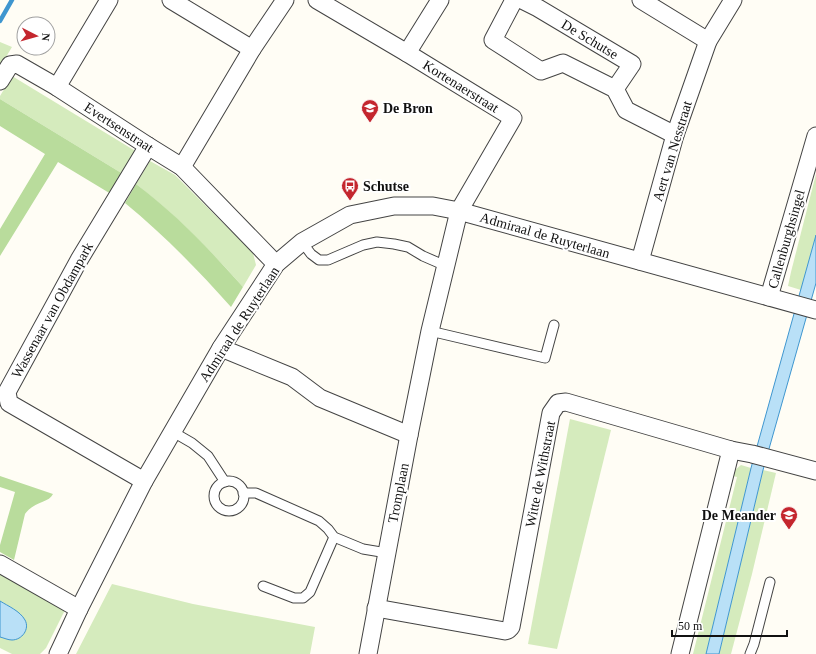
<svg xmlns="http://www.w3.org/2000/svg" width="816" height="654" viewBox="0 0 816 654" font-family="'Times New Roman',serif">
<rect width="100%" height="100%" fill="#fffdf5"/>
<g fill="#d5ebbd">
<path d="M0 42 12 47 0 67Z"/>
<path d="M12 76 137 152 123 174 0 99V96Z"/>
<path d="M150 161 175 175 253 253 256 265 243 287C210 250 176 215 136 184Z"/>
<path d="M816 174V235L801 290 788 286 791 272Z"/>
<path d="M570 419 611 430 557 649 528 644Z"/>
<path d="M741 465 751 468 706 654H693L737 477 729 475Z"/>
<path d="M763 470 776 473 752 574 731 654H719Z"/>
<path d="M0 574 65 610 46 648 40 654H12L0 648V637L7 639 21 615 0 601Z"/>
<path d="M112 584 193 604 315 627 310 654H76Z"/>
</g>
<g fill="#b9dc9c">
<path d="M0 99 123 174 111 194 58 162 0 256V229L45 154 0 126Z"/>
<path d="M136 184C176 214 210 250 243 287L231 307C198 270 164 235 125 203Z"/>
<path d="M0 476 53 494C49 503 34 501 25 514L14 560 0 552V545L15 492 0 487Z"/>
</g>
<g fill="#b9e0f7" stroke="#3f96cf">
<path d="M816 235V283L763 470 719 654H706L751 468Z"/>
<path d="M0 601C8 606 20 611 25 620 30 629 22 640 12 640 8 640 4 638 0 637Z"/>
</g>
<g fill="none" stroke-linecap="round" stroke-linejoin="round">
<path stroke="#3f96cf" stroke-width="4.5" d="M0 21 12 0"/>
<g stroke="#444" stroke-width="11">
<g id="lane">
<path d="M302 242 311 254 319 260H328L363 245 377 242 394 244 408 247 423 256 446 266"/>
<path d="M430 331 545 358 554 325"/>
<path d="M173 432 192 443 208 456 225 482"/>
<circle cx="229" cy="496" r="15"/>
<path d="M243 493H256L319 521 328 529 334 537 363 549 387 553"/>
<path d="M263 586 294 598H303L310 592 334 537"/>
<path d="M750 654 754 644 770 582"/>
</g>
</g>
<g stroke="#444" stroke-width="19">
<g id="street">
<path d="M171 0 252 49"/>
<path d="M317 0 407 53 513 118 459 211 430 331 409 435 368 654"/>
<path d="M514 0 493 40 541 71 563 63 615 89 626 110 675 135"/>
<path d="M522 0 538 8 632 64 615 89"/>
<path d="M641 0 708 41"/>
<path d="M407 53 440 0"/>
<path d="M0 81 10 65 17 64 57 87 148 146 182 167 276 264"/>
<path d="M57 87 109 0"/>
<path d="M182 167 252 49 285 0"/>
<path d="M640 261 675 135 708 41 733 0"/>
<path d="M769 297 816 136"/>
<path d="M221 348 292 377 320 398 409 435"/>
<path d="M144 481 9 403 7 392 79 260 148 146"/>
<path d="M0 564 79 609"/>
<path d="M376 608 505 631 508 630 511 627 551 413 558 403 566 402 731 450 752 454 816 471"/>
<path d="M58 654 79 609 144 481 221 348 276 264 302 242 350 215 394 206H433L459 211 816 310"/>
<path d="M680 654 731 450"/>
</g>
</g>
<use href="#lane" stroke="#fff" stroke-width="9"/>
<use href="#street" stroke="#fff" stroke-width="17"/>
</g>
<defs>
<g id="school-pin" transform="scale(0.9)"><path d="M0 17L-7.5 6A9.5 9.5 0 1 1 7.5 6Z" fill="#c4262e" stroke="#fff"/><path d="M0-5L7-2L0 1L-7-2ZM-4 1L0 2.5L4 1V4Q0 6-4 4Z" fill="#fff"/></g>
<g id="bus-pin" transform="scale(0.9)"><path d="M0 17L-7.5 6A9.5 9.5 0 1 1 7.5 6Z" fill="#c4262e" stroke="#fff"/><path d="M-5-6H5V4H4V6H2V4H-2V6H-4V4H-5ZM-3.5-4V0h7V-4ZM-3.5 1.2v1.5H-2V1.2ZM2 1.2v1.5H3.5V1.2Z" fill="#fff"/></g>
</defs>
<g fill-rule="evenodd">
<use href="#school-pin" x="370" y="108"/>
<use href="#bus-pin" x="350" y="186"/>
<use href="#school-pin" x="789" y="515"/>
</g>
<g text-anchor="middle" stroke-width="4" stroke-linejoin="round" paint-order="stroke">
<g font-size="14" fill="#111" stroke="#fff">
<text transform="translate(590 39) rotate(31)" y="5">De Schutse</text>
<text transform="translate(461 86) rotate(32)" y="5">Kortenaerstraat</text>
<text transform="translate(119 127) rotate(33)" y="5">Evertsenstraat</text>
<text transform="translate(672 151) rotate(-73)" y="5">Aert van Nesstraat</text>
<text transform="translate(545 235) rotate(16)" y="5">Admiraal de Ruyterlaan</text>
<text transform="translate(786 239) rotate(-74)" y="5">Callenburghsingel</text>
<text transform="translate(52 310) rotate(-61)" y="5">Wassenaar van Obdampark</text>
<text transform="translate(239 324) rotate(-57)" y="5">Admiraal de Ruyterlaan</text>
<text transform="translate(540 474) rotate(-79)" y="5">Witte de Withstraat</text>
<text transform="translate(398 493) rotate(-79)" y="5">Tromplaan</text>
</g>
<g font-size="14" font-weight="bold" fill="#111" stroke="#fff" text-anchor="start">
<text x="383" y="113">De Bron</text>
<text x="363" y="191">Schutse</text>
<text x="776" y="520" text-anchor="end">De Meander</text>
</g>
</g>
<g transform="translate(36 36) rotate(96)"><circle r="19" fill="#ffffff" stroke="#a0a0a0"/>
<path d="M0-3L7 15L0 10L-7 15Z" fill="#c4262e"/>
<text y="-6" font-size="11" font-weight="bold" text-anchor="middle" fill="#111111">N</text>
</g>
<path d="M672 630v6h115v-6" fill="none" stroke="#111111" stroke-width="2"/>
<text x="678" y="630" font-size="12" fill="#111111" stroke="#ffffff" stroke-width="3" paint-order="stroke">50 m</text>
</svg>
